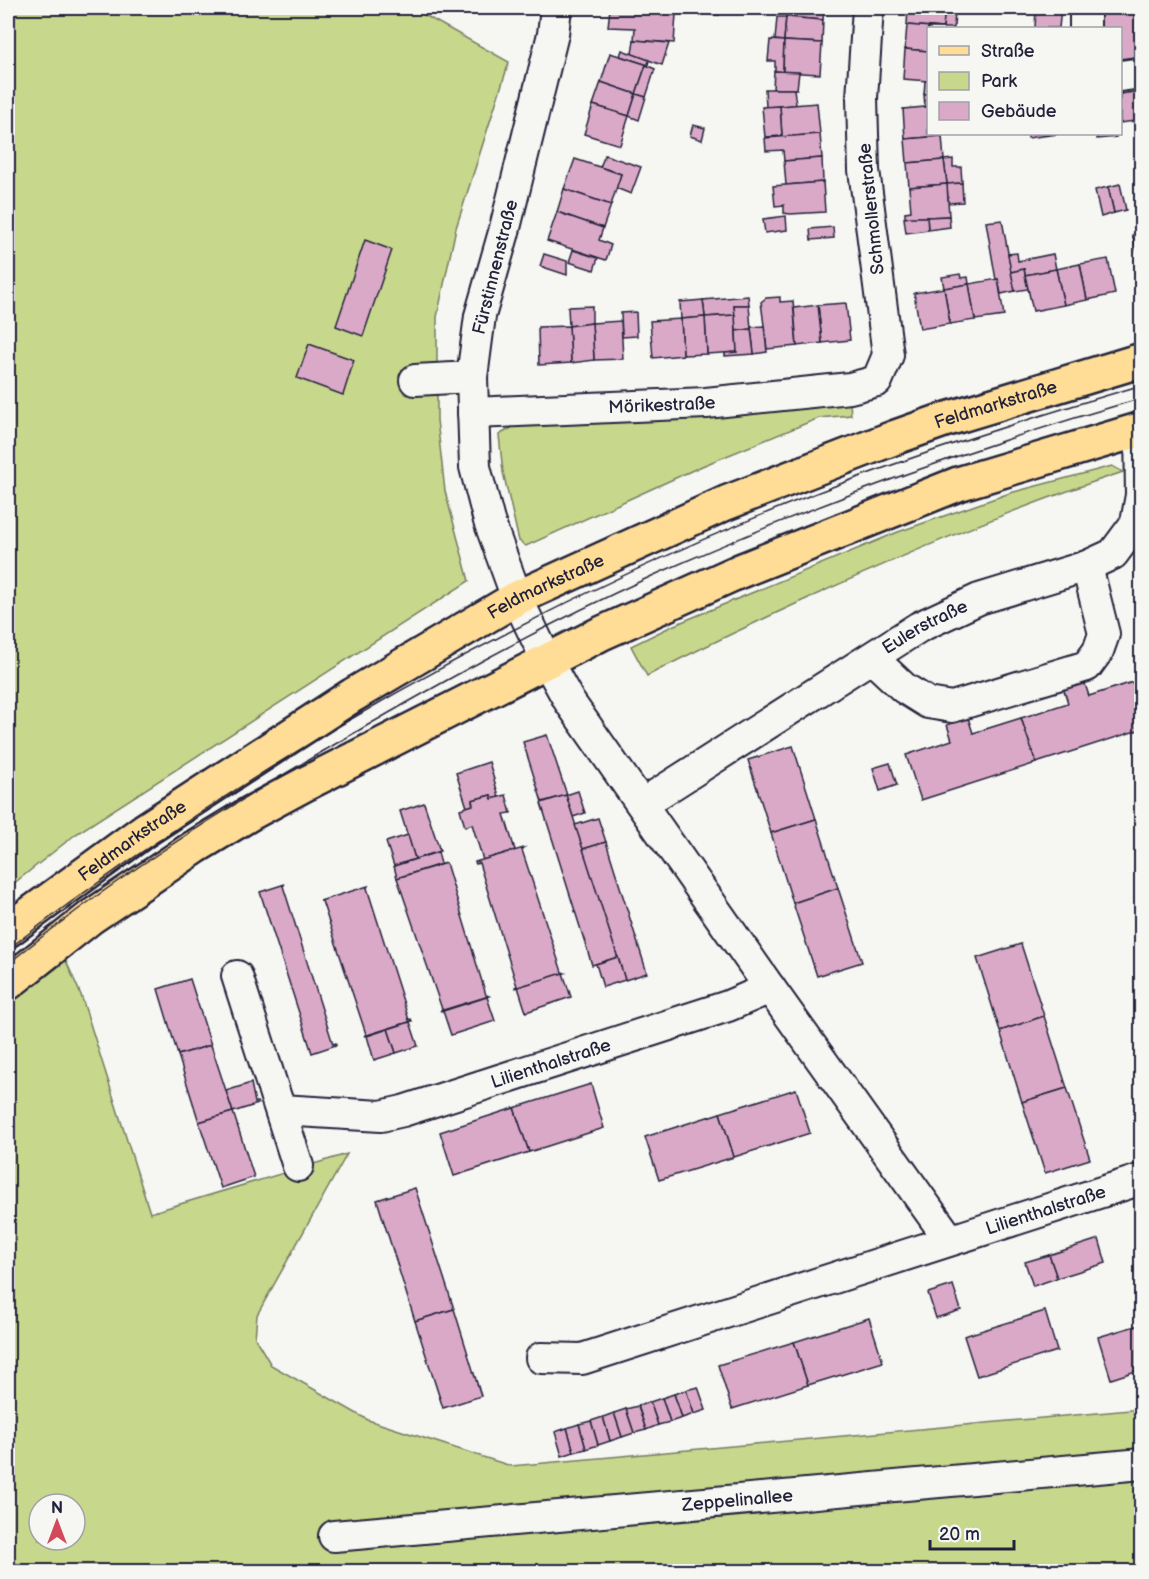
<svg xmlns="http://www.w3.org/2000/svg" width="1149" height="1579" viewBox="0 0 1149 1579" font-family="'Balsamiq Sans',sans-serif">
<rect width="100%" height="100%" fill="#f6f6f2"/>
<filter id="ink" filterUnits="userSpaceOnUse"><feTurbulence type="fractalNoise" baseFrequency=".0167" numOctaves="2"/><feDisplacementMap in="SourceGraphic" scale="12" xChannelSelector="R" yChannelSelector="G"/><feConvolveMatrix kernelMatrix="1 2 1 2 8 2 1 2 1" color-interpolation-filters="sRGB"/></filter>
<g filter="url(#ink)">
<g fill="#c7d78b" stroke="#747c63" stroke-width="1.5" fill-rule="evenodd">
<path d="M8 8H412L509 62 456 228 437 317V420L445 491 469 581 76 834 8 888Z"/>
<path d="M850 402 851 415 819 418 702 466 526 546 519 541 503 472 499 435 518 424Z"/>
<path d="M1112 466 1123 472C1013 508 907 553 802 601 750 625 698 649 647 676L631 646 672 626 898 532 1010 493Z"/>
<path d="M66 961 81 995 150 1213 347 1154 257 1315 255 1338 271 1365 368 1420 511 1466 1141 1409V1571L8 1572V1005ZM39 1504H75V1540H39Z"/>
</g>
<g fill="#dba9c8" stroke="#22223b" stroke-width="1.5">
<path d="M610 8H657V13L676 14 674 43 634 40 635 28 608 27Z"/>
<path d="M657 8H675V14L657 13Z"/>
<path d="M703 8H719V15L702 14Z"/>
<path d="M787 8H824L823 20 786 17Z"/>
<path d="M908 8H945L943 28 907 25Z"/>
<path d="M945 8H955L954 28H943Z"/>
<path d="M1036 8H1061L1059 28H1035Z"/>
<path d="M1110 8H1142V56L1120 59V28H1099L1096 10Z"/>
<path d="M777 17H786L784 41 775 40Z"/>
<path d="M786 17 823 20 822 43 784 41Z"/>
<path d="M907 25 943 28H928V51L905 49Z"/>
<path d="M634 40 669 43 662 65 632 54Z"/>
<path d="M770 40 784 41 783 72 775 71V61H768Z"/>
<path d="M784 41 822 43 820 74 783 72Z"/>
<path d="M905 49 928 51V81L903 79Z"/>
<path d="M622 50 649 60 648 65 620 56Z"/>
<path d="M610 53 648 65H646L636 94 601 82Z"/>
<path d="M646 65 655 69 646 97 636 94Z"/>
<path d="M774 71 799 72 797 89H773Z"/>
<path d="M925 81H928V94H924Z"/>
<path d="M601 82 636 94 629 116 593 105Z"/>
<path d="M765 89H794L796 105 766 107Z"/>
<path d="M1142 91V120L1120 123V94Z"/>
<path d="M636 94 646 97 639 120 629 116Z"/>
<path d="M924 94H928V107H925Z"/>
<path d="M817 103 820 134 782 137 780 106Z"/>
<path d="M593 105 629 116 620 145 584 134Z"/>
<path d="M780 106 782 136 765 137 762 107Z"/>
<path d="M925 107H928V134H942V136L905 139 903 109Z"/>
<path d="M693 125 705 128 702 140 690 136Z"/>
<path d="M820 134 822 158 784 161 783 150 766 151 765 138Z"/>
<path d="M1028 134H1058L1028 138Z"/>
<path d="M1096 134H1115L1116 137 1097 139Z"/>
<path d="M942 136 944 160 907 163 905 139Z"/>
<path d="M605 155 641 167 631 194 616 188 621 174 600 167Z"/>
<path d="M822 158 823 182 786 185 784 161Z"/>
<path d="M575 159 621 174 611 205 564 189Z"/>
<path d="M953 159V167H961L962 183 947 184 944 160Z"/>
<path d="M944 160 947 184 909 187 907 163Z"/>
<path d="M823 182 825 212 790 214 784 213V205L775 206 773 186Z"/>
<path d="M962 183 963 202 948 203 947 184Z"/>
<path d="M947 184 949 216 905 218V212L911 211 909 187Z"/>
<path d="M1120 184 1126 210 1114 213 1108 187Z"/>
<path d="M1108 187 1114 213 1101 217 1095 190Z"/>
<path d="M564 189 611 205 603 228 557 212Z"/>
<path d="M557 212 603 228 599 240 611 245 606 260 547 241Z"/>
<path d="M786 216 787 230 765 233 763 219Z"/>
<path d="M949 216 950 227 928 230 927 217Z"/>
<path d="M911 217H927L928 230 906 233 904 218Z"/>
<path d="M1002 220 1015 291 1001 294 998 279 996 280 986 222Z"/>
<path d="M833 227 834 238 811 240 810 229Z"/>
<path d="M1142 230V239L1134 240 1132 235 1138 234 1137 231Z"/>
<path d="M1142 239V250L1137 252 1134 240Z"/>
<path d="M365 240 392 250 363 336 336 326Z"/>
<path d="M573 250 598 258 594 270 569 262Z"/>
<path d="M1142 250V271L1137 252Z"/>
<path d="M1017 253 1018 261 1053 254 1056 269 1025 275 1024 269 1011 272 1008 254Z"/>
<path d="M544 254 567 261V275L540 266Z"/>
<path d="M1108 259 1115 294 1087 300 1080 264Z"/>
<path d="M1080 264 1087 300 1064 305 1056 269Z"/>
<path d="M1024 269 1028 289 1015 291 1011 272Z"/>
<path d="M1056 269 1064 305 1033 311 1025 275Z"/>
<path d="M960 274 961 278 968 277 969 284 944 288 942 277Z"/>
<path d="M998 279 1004 316 975 320 969 284Z"/>
<path d="M969 284 975 320 950 324 944 288Z"/>
<path d="M944 288 950 324 920 329 914 293Z"/>
<path d="M748 296 749 305H734L735 315 705 317 703 300Z"/>
<path d="M780 297V302L793 301 797 346 767 349 761 302 766 298Z"/>
<path d="M703 300 705 317 681 319 680 302Z"/>
<path d="M846 303 850 340 822 343 818 305Z"/>
<path d="M734 305H749L751 329 736 331Z"/>
<path d="M818 305 822 343 797 346 794 308Z"/>
<path d="M592 306V323L569 326 568 307Z"/>
<path d="M636 312 637 336 622 337 621 313Z"/>
<path d="M735 315 737 352 707 354 705 317Z"/>
<path d="M705 317 707 354 683 355 681 319Z"/>
<path d="M681 319 683 355 653 358 650 321Z"/>
<path d="M621 321 623 359 594 360 592 323Z"/>
<path d="M592 323 594 360 571 363 569 326Z"/>
<path d="M569 326 571 363 539 365 538 327Z"/>
<path d="M764 326 767 352 754 354 751 327Z"/>
<path d="M751 329 754 354 725 356V353L737 352 736 331Z"/>
<path d="M309 344 354 360 343 395 297 378Z"/>
<path d="M1084 681 1089 696 1136 681 1142 697V729L1036 763 1021 718 1068 703 1063 687Z"/>
<path d="M968 718 973 733 1021 718 1036 763 921 800 906 755 952 740 947 725Z"/>
<path d="M547 735 567 795 542 802 523 742Z"/>
<path d="M793 746 816 819 771 833 748 760Z"/>
<path d="M489 762 499 797 492 799 491 795 472 800 473 805 467 807 456 773Z"/>
<path d="M890 763 897 785 880 791 873 768Z"/>
<path d="M578 791 585 813 573 817 566 795Z"/>
<path d="M491 795 492 799 506 795 511 813 504 814 515 850 483 860 472 824 465 827 460 809 473 805 472 800Z"/>
<path d="M566 795 618 957 592 965 541 803Z"/>
<path d="M424 803 440 851 415 859 400 811Z"/>
<path d="M598 818 606 842 583 849 575 825Z"/>
<path d="M816 819 838 888 793 903 771 833Z"/>
<path d="M408 835 415 859 394 866 386 842Z"/>
<path d="M606 842 647 973 625 980 583 849Z"/>
<path d="M524 848 522 850 562 972 565 973 515 988V987L517 986 479 863 476 864 475 862Z"/>
<path d="M438 852 441 864 397 878 394 866Z"/>
<path d="M446 863 486 995 489 996 440 1011 442 1009 397 878Z"/>
<path d="M285 884 283 886 333 1044 336 1043V1045L312 1053 260 892Z"/>
<path d="M368 886 367 888 409 1020 411 1019 412 1021 364 1036 366 1034 322 901H320Z"/>
<path d="M838 888 862 962 817 976 793 903Z"/>
<path d="M1021 944 1044 1016 1000 1031 977 958Z"/>
<path d="M618 957 625 980 603 987 596 964Z"/>
<path d="M563 973 571 997 526 1012 518 987Z"/>
<path d="M190 979 211 1045 178 1055 158 989Z"/>
<path d="M487 997 495 1021 451 1035 443 1011Z"/>
<path d="M1044 1016 1067 1088 1022 1102 1000 1031Z"/>
<path d="M410 1022 418 1046 396 1053 388 1029Z"/>
<path d="M388 1029 396 1053 374 1060 367 1036Z"/>
<path d="M211 1045 233 1112 199 1122 178 1055Z"/>
<path d="M251 1083 255 1103 257 1102 258 1104 233 1112 226 1091Z"/>
<path d="M591 1084 604 1128 529 1152 514 1108Z"/>
<path d="M1067 1088 1090 1159 1045 1173 1022 1102Z"/>
<path d="M796 1089 810 1133 734 1157 720 1113Z"/>
<path d="M514 1108 529 1152 454 1176 440 1132Z"/>
<path d="M233 1112 254 1177 221 1188 199 1122Z"/>
<path d="M720 1113 734 1157 659 1180 645 1137Z"/>
<path d="M415 1188 454 1309 415 1321 377 1200Z"/>
<path d="M1099 1239 1106 1263 1057 1278 1049 1255Z"/>
<path d="M1049 1255 1057 1278 1033 1286 1025 1262Z"/>
<path d="M953 1285 961 1310 936 1318 928 1293Z"/>
<path d="M454 1309 481 1396 443 1408 415 1321Z"/>
<path d="M1045 1311 1057 1351 977 1376 964 1336Z"/>
<path d="M869 1318 883 1362 808 1385 794 1342Z"/>
<path d="M1142 1324V1369L1111 1379 1098 1337Z"/>
<path d="M794 1342 808 1385 732 1409 718 1365Z"/>
<path d="M698 1387 706 1410 694 1414 686 1390Z"/>
<path d="M686 1390 694 1414 682 1418 674 1394Z"/>
<path d="M674 1394 682 1418 670 1422 662 1398Z"/>
<path d="M662 1398 670 1422 658 1425 650 1402Z"/>
<path d="M650 1402 658 1425 646 1430 638 1406Z"/>
<path d="M638 1406 646 1430 634 1433 626 1409Z"/>
<path d="M626 1409 634 1433 622 1437 614 1413Z"/>
<path d="M614 1413 622 1437 610 1441 603 1417Z"/>
<path d="M603 1417 610 1441 598 1445 591 1421Z"/>
<path d="M591 1421 598 1445 586 1449 579 1424Z"/>
<path d="M579 1424 586 1449 574 1452 567 1428Z"/>
<path d="M567 1428 574 1452 562 1456 555 1432Z"/>
</g>
<g fill="none" stroke-linecap="round" stroke-linejoin="round">
<g stroke="#22223b" stroke-width="34">
<g id="minor">
<path d="M556 8 553 34 504 232 480 316 472 377 475 467 489 521 517 598 547 661 569 701 770 988 950 1240"/>
<path d="M1085 8V28"/>
<path d="M1120 76 1142 73"/>
<path d="M415 380 472 377"/>
<path id="s1" d="M473 413 706 403 850 388 877 381 888 355 864 170 862 98 868 8"/>
<path d="M872 658 904 688 928 703 952 707 1087 666 1098 651 1104 634 1087 566"/>
<path id="s2" d="M642 804 919 627 979 599 1087 566 1113 554 1136 523 1141 495 1140 430"/>
<path d="M237 976 298 1166"/>
<path id="s3" d="M281 1110 381 1116 403 1111 728 1006 770 988"/>
<path id="s4" d="M541 1358 582 1359 1142 1179"/>
<path id="s5" d="M334 1536 1142 1464"/>
</g>
</g>
<g stroke="#22223b" stroke-width="38">
<g id="major">
<path id="s6" d="M8 930 145 830 353 695 517 598 726 503 896 437 944 420 1142 360"/>
<path d="M8 983 91 917 195 847 251 813 305 784 600 634 740 571 958 484 1142 429"/>
</g>
</g>
<use href="#minor" stroke="#f6f6f2" stroke-width="30"/>
<use href="#major" stroke="#ffdd96" stroke-width="33"/>
<g stroke="#22223b" stroke-width="1.5">
<path d="M8 949C252 763 532 603 819 492 925 451 1033 417 1142 385"/>
<path d="M8 964C104 885 213 816 320 753 429 689 539 627 654 575 812 505 975 446 1142 398"/>
</g>
</g>
</g>
<g text-anchor="middle" stroke-width="5" stroke-linejoin="round" paint-order="stroke">
<g font-size="18" fill="#22223b" stroke="#f6f6f2">
<text transform="translate(871 209) rotate(-96)" y="6">Schmollerstraße</text>
<text transform="translate(495 267) rotate(-76)" y="6">Fürstinnenstraße</text>
<text dy="6" stroke="none"><textPath href="#s1" startOffset="189">Mörikestraße</textPath></text>
<text dy="6" stroke="none"><textPath href="#s6" startOffset="1125">Feldmarkstraße</textPath></text>
<text dy="6" stroke="none"><textPath href="#s6" startOffset="639">Feldmarkstraße</textPath></text>
<text dy="6" stroke="none"><textPath href="#s2" startOffset="334">Eulerstraße</textPath></text>
<text dy="6" stroke="none"><textPath href="#s6" startOffset="153">Feldmarkstraße</textPath></text>
<text dy="6" stroke="none"><textPath href="#s3" startOffset="278">Lilienthalstraße</textPath></text>
<text dy="6" stroke="none"><textPath href="#s4" startOffset="528">Lilienthalstraße</textPath></text>
<text dy="6" stroke="none"><textPath href="#s5" startOffset="405">Zeppelinallee</textPath></text>
</g>
</g>
<rect width="1149" height="1579" fill="none" stroke="#f6f6f2" stroke-width="30"/>
<rect x="15" y="15" width="1119" height="1549" fill="none" stroke="#22223b" stroke-width="2" filter="url(#ink)"/>
<rect x="927" y="27" width="195" height="108" fill="#f6f6f2" stroke="#a1a1a9" stroke-width="1.5"/>
<rect x="939" y="46" width="30" height="9" fill="#ffdd96" stroke="#a1a1a9" stroke-width="1.5"/>
<text x="981" y="57" font-size="18" fill="#22223b">Straße</text>
<rect x="939" y="72" width="30" height="18" fill="#c7d78b" stroke="#a1a1a9" stroke-width="1.5"/>
<text x="981" y="87" font-size="18" fill="#22223b">Park</text>
<rect x="939" y="102" width="30" height="18" fill="#dba9c8" stroke="#a1a1a9" stroke-width="1.5"/>
<text x="981" y="117" font-size="18" fill="#22223b">Gebäude</text>
<g transform="translate(57 1522)"><circle r="28" fill="#f6f6f2" stroke="#a1a1a9" stroke-width="1.5"/>
<path d="M0-4.5L10 22L0 15L-10 22Z" fill="#d1495b"/>
<text y="-9" font-size="16" font-weight="bold" text-anchor="middle" fill="#22223b">N</text>
</g>
<path d="M930 1540v9h84v-9" fill="none" stroke="#22223b" stroke-width="3"/>
<text x="939" y="1540" font-size="18" fill="#22223b" stroke="#f6f6f2" stroke-width="4.5" paint-order="stroke">20 m</text>
</svg>
